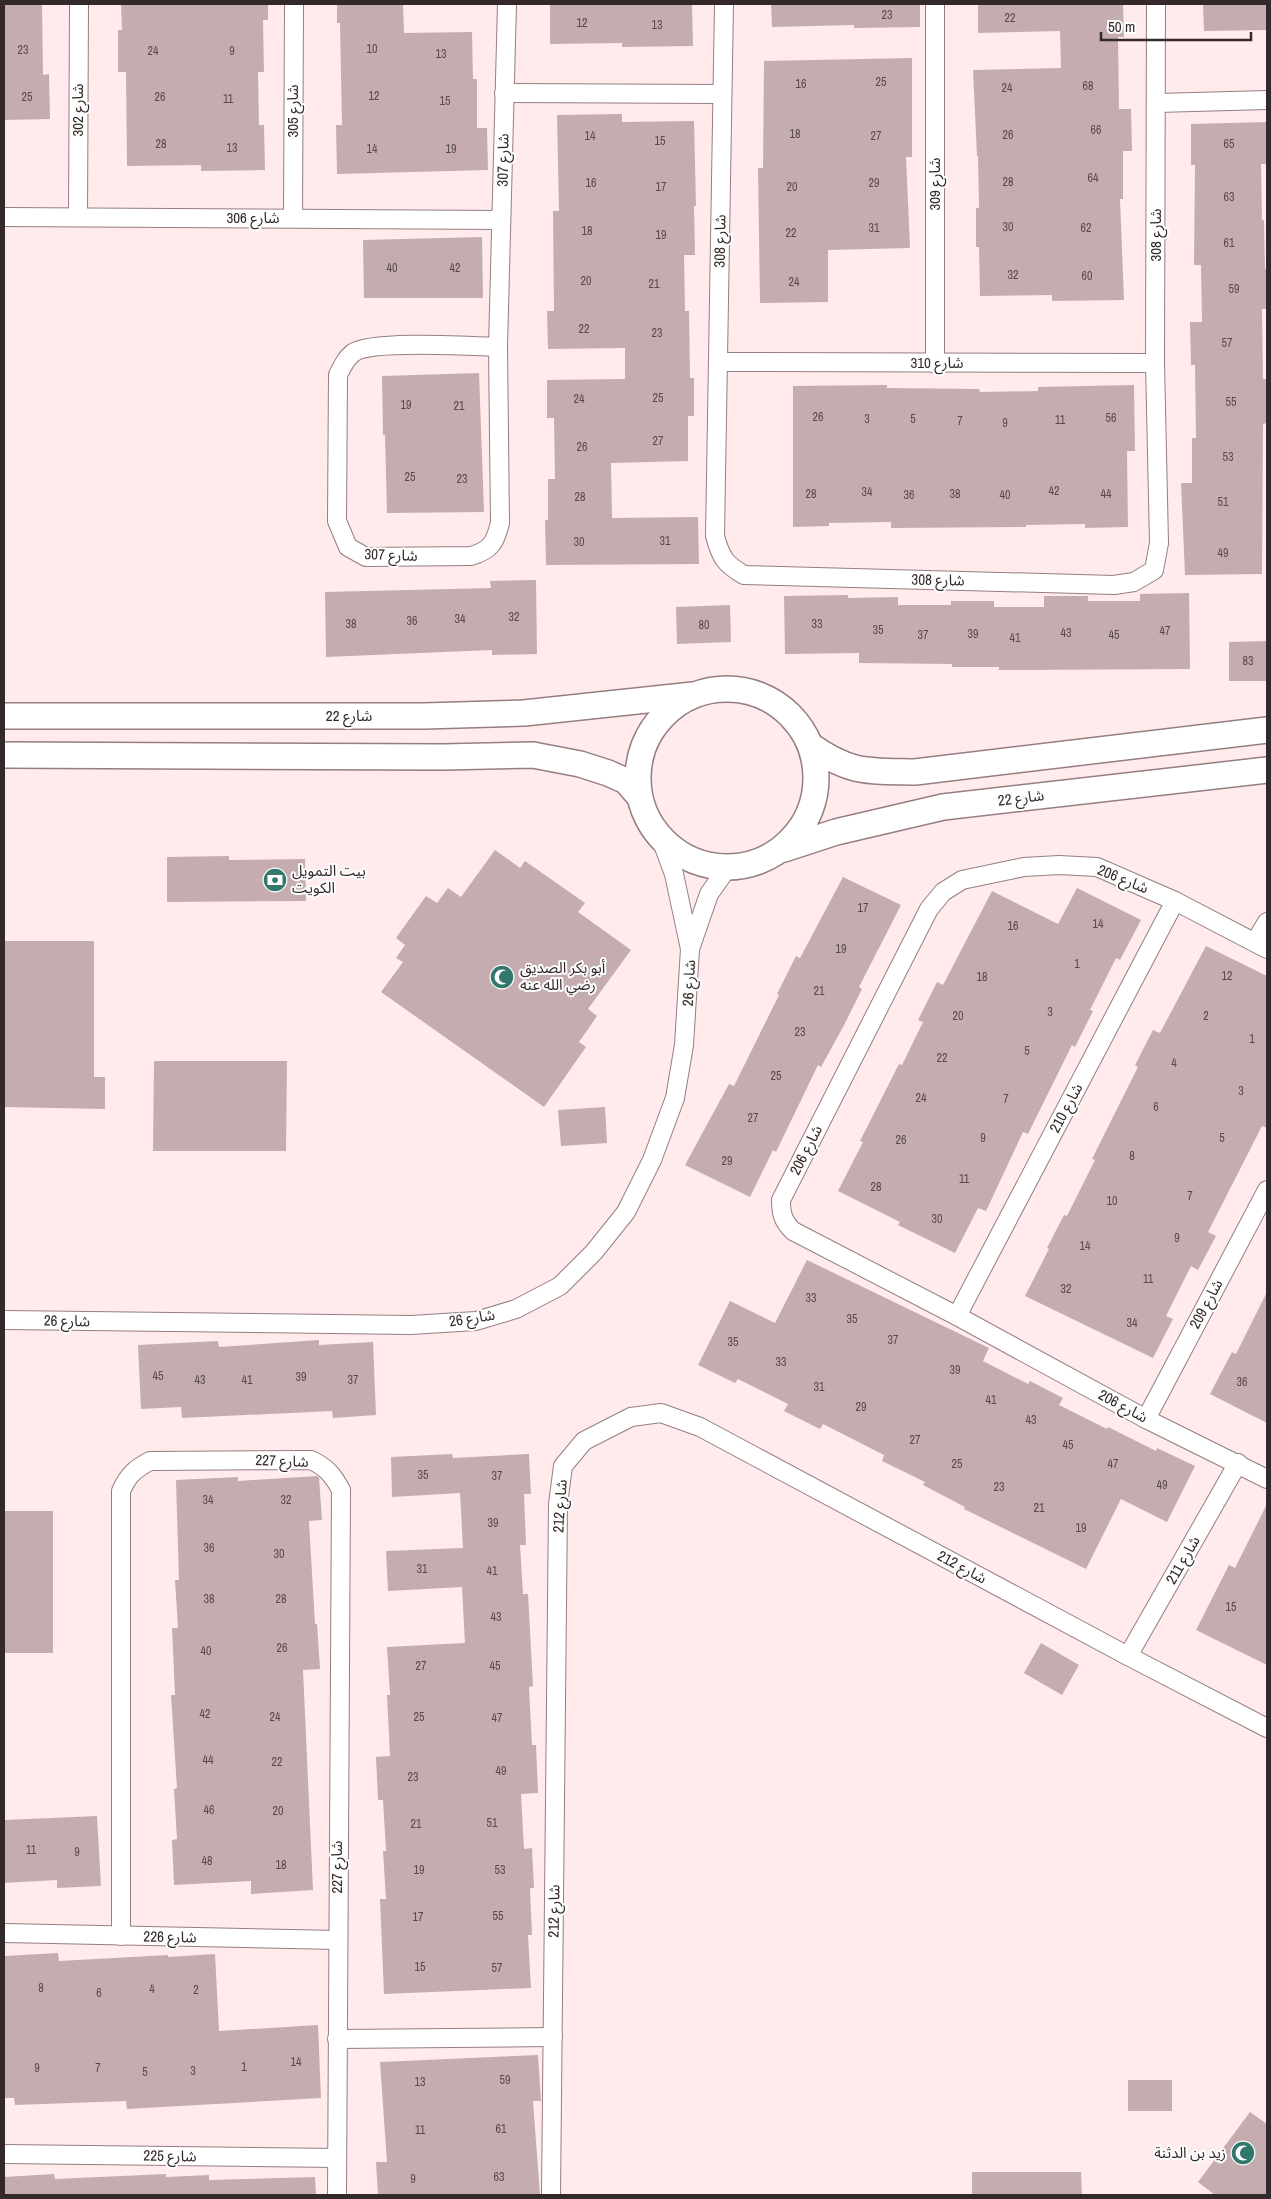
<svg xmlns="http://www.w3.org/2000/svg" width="1271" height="2199" viewBox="0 0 1271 2199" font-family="'Archivo Narrow','Noto Sans Arabic',sans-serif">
<rect width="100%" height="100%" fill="#ffeaec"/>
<g fill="#c5adaf">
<path d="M4 4H42L43 75 49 74 50 119 4 120Z"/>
<path d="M121 4H268V20H263L264 72H258L259 125H264L265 170 201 171V165L127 166 126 72H118V30H122Z"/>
<path d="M337 4H403L404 33 472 32 473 79H477V128H487L488 170 337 174 336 125H342L340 23H337Z"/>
<path d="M550 4H692L693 46 622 47V43L550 44Z"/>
<path d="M771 4H920V27L854 28V25L772 27Z"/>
<path d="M978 4H1123L1124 37H1118L1119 109H1131L1132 151H1123V199H1120L1124 300 1052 301V295L980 296 979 247H976V208H979L978 156H977L973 70 1061 68 1060 31 978 33Z"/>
<path d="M1203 4H1267V30L1204 31Z"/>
<path d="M912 58V157H906L910 248 828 250V302L760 303 758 168H763L764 61Z"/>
<path d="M622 114V122L694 121 696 206H694L695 255H684L685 311H689L690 378H694V416H688V461L611 463 612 518 698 517 699 564 546 565 545 520H548V479H555L554 418H547V380L625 379V348L548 349 547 311H554L553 211H559L557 115Z"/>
<path d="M1267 122V164H1261L1262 220H1264L1265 269H1267V309H1262L1263 379H1267V423L1263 424 1262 574 1185 575 1181 483H1192V438H1196L1195 365H1191L1190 322H1202L1201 265H1194L1195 165H1191V124Z"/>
<path d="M482 237 483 298H364L363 240Z"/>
<path d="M479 373 484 512 387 513 385 435H383L382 376Z"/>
<path d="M887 385V388L979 389 980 392 1038 391V387L1134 385 1135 451H1127L1128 527 1085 528V524L1026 525V527L891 528V522L829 523V526L793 527V386Z"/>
<path d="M536 580 537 654 492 655V650L326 657 325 592 491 588 490 581Z"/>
<path d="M1189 593 1190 669 999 670V667H952V664L859 663V653L785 654 784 596 848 595V598L898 597V605H951V601H994V607H1044V596H1088V601H1140V594Z"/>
<path d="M730 605 731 642 677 644 676 607Z"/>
<path d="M1267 641V681H1229V642Z"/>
<path d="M495 850 520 868 525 861 585 903 578 912 631 950 588 1009 597 1016 579 1042 586 1047 544 1107 381 992 403 962 396 958 405 945 396 938 426 896 437 903 448 888 461 897Z"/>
<path d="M229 856V860L305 859 306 901 167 902V857Z"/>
<path d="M843 877 901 905 859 987 862 989 843 1027 821 1067 818 1065 776 1152 773 1150 750 1197 685 1165 729 1084 734 1086 779 995 777 994 796 956 800 958Z"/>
<path d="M1077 888 1141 920 1120 960 1116 958 1090 1010 1093 1011 1075 1047 1072 1045 1028 1134 1023 1132 986 1211 978 1208 955 1253 898 1225 900 1222 838 1191 863 1142 860 1141 899 1064 902 1065 923 1022 918 1020 937 982 943 985 992 891 1058 924Z"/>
<path d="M4 941H94V1077H105V1109L4 1107Z"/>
<path d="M1206 946 1267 976V1128L1262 1126 1208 1232 1216 1236 1198 1270 1191 1266 1166 1316 1173 1319 1153 1358 1025 1296 1049 1249 1047 1248 1064 1215 1067 1216 1095 1160 1092 1159 1138 1067 1135 1065 1153 1030 1160 1033Z"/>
<path d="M154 1061H287L286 1151H153Z"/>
<path d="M605 1107 607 1143 561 1146 558 1110Z"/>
<path d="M807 1260 989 1348 983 1361 1028 1384 1030 1381 1063 1398 1059 1405 1107 1429 1108 1427 1156 1451 1157 1448 1195 1466 1167 1522 1121 1499 1086 1569 964 1509 965 1507 923 1485 925 1482 882 1461 884 1455 823 1424 820 1429 784 1411 788 1404 738 1379 735 1383 698 1365 730 1301 775 1323Z"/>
<path d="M1267 1292V1423L1210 1394 1232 1352 1236 1354Z"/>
<path d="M319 1340V1345L373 1342 376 1415 333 1418 332 1411 182 1418 181 1407 141 1409 138 1345 218 1341 219 1347Z"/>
<path d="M452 1454 453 1458 529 1454 531 1494H524L526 1545H520L523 1594H528L533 1686 529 1687 532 1745H536L538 1793 521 1794 524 1849 532 1848 534 1888H530L532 1935H528L531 1988 384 1994 380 1899H386L383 1851H386L383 1800H378L376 1757 390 1756 387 1695H390L387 1647 465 1643 462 1587 388 1591 386 1551 463 1548 460 1493 392 1497 391 1457Z"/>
<path d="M317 1476 319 1478 322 1520 309 1521 315 1624H317L320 1669 303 1670 313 1890 251 1894V1881L174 1885 172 1840 177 1839 174 1789 177 1788 171 1695H175L172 1628H178L175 1580H179L176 1480 238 1477V1481Z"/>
<path d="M1267 1504V1665L1196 1630 1229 1565 1235 1568Z"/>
<rect x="4" y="1511" width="49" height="142"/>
<path d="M1041 1643 1079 1665 1062 1695 1024 1673Z"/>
<path d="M97 1816 101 1886 57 1888V1880L4 1883V1820Z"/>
<path d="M58 1953 59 1961 168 1955V1957L215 1954 219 2031 318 2025 321 2098 127 2109 126 2101 15 2105 14 2098H4V1956Z"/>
<path d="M538 2055 541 2101H533L540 2195H378L376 2162H387L380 2062Z"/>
<rect x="1128" y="2080" width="44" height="31"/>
<path d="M1250 2112 1267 2124V2195H1215L1198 2182Z"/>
<path d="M972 2172H1081L1082 2195H972Z"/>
<path d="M54 2174 55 2179 166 2174V2177L209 2175V2180L315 2177 316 2195H4V2177Z"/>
</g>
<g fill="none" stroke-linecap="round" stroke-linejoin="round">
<g stroke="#957e80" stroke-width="20">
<g id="street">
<path d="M724 4 715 536C721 558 725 564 744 575L1114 585 1134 582 1154 570 1159 543 1155 363 1156 4"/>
<path d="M935 4V364"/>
<path d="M504 93 721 94"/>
<path d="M1157 103 1267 100"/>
<path d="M4 217 501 220"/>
<path d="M78 217 79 4"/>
<path d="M293 218 294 4"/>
<path d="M498 347C471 346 370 340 353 353 346 358 342 367 338 375L337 521 348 547 366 557 471 556C491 550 495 543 500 523L498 347 507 4"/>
<path d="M718 362 1155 363"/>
<path d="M1255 942 1267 922"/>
<path d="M691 946 709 894 728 867"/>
<path d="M1267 949 1175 901 1097 867 1059 865 1024 867 962 880 943 892 929 909 781 1200C781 1214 783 1221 793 1231L957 1316 1146 1419 1267 1479"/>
<path d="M957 1316 1175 901"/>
<path d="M4 1320 411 1325 476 1321 516 1309 560 1286 594 1252 626 1212 652 1160 675 1098 684 1045 690 949 674 874 661 839"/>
<path d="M1146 1419 1267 1190"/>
<path d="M1128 1656 1238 1463"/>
<path d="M4 1933 337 1940"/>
<path d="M121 1936V1491C128 1475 135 1469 150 1461L311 1460C326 1467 333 1475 341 1490L337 2195"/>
<path d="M337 2039 553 2037"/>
<path d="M4 2154 337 2158"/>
<path d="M551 2195 558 1504 563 1466 584 1441 631 1417 661 1413 700 1427 1128 1656 1267 1728"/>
</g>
</g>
<g stroke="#957e80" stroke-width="28">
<g id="secondary">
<circle cx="727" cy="778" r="89"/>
<path d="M4 716H424L524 713 693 695"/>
<path d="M811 746C851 774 868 771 915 772L1267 730"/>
<path d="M4 755 443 757 533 755 580 764 608 773 626 781 639 796"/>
<path d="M784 849 836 832 943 807 1267 770"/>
</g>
</g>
<use href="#street" stroke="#fff" stroke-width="18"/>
<use href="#secondary" stroke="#fff" stroke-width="25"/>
</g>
<defs>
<g id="bank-disc" transform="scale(1.25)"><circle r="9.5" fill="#32786d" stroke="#fdfdfd"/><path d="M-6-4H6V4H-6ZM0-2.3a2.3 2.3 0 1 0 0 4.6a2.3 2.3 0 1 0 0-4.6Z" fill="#fff"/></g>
<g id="mosque-disc" transform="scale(1.25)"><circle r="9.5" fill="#32786d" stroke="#fdfdfd"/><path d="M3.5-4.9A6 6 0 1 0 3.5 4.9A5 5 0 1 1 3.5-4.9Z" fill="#fff"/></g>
</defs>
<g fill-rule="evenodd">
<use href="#bank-disc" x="275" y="880"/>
<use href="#mosque-disc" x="502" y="977"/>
<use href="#mosque-disc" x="1243" y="2153"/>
</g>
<g text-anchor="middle" stroke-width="4" stroke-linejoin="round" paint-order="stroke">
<g font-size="12" fill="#584a4b">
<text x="887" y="19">23</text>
<text x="1010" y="22">22</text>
<text x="582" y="27">12</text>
<text x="657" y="29">13</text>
<text x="372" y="53">10</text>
<text x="23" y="54">23</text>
<text x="153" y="55">24</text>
<text x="232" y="55">9</text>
<text x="441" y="58">13</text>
<text x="881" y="86">25</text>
<text x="801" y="88">16</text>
<text x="1088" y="90">68</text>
<text x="1007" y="92">24</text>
<text x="374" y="100">12</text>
<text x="27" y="101">25</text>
<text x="160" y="101">26</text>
<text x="228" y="103">11</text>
<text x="445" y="105">15</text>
<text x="1096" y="134">66</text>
<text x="795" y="138">18</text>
<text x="1008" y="139">26</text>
<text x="590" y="140">14</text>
<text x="876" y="140">27</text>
<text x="660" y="145">15</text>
<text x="161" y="148">28</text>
<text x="1229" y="148">65</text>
<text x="232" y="152">13</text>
<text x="372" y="153">14</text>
<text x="451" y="153">19</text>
<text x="1093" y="182">64</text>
<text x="1008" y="186">28</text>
<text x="591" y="187">16</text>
<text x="874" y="187">29</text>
<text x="661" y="191">17</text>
<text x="792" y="191">20</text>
<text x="1229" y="201">63</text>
<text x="1008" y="231">30</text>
<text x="874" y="232">31</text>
<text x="1086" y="232">62</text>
<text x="587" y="235">18</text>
<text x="791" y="237">22</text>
<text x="661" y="239">19</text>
<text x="1229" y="247">61</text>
<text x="392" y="272">40</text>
<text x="455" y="272">42</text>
<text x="1013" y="279">32</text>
<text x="1087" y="280">60</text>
<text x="586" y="285">20</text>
<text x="794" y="286">24</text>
<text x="654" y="288">21</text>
<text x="1234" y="293">59</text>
<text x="584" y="333">22</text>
<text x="657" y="337">23</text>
<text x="1227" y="347">57</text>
<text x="658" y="402">25</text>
<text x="579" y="403">24</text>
<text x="1231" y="406">55</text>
<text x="406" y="409">19</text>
<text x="459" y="410">21</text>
<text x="818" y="421">26</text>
<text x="1111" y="422">56</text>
<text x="867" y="423">3</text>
<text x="913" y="423">5</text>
<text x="1060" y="424">11</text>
<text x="960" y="425">7</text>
<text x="1005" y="427">9</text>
<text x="658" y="445">27</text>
<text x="582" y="451">26</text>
<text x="1228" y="461">53</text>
<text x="410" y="481">25</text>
<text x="462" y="483">23</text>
<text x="1054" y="495">42</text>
<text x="867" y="496">34</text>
<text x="811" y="498">28</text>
<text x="955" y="498">38</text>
<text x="1106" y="498">44</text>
<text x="909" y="499">36</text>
<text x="1005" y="499">40</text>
<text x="580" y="501">28</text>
<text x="1223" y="506">51</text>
<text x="665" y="545">31</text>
<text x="579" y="546">30</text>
<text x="1223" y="557">49</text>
<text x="514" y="621">32</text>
<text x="460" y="623">34</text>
<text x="412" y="625">36</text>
<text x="351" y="628">38</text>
<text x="817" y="628">33</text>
<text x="704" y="629">80</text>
<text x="878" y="634">35</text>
<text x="1165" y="635">47</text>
<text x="1066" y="637">43</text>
<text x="973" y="638">39</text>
<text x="923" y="639">37</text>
<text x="1114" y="639">45</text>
<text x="1015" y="642">41</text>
<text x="1248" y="665">83</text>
<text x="863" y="912">17</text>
<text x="1098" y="928">14</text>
<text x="1013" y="930">16</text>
<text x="841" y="953">19</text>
<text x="1077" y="968">1</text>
<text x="1227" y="980">12</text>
<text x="982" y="981">18</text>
<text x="819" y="995">21</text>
<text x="1050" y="1016">3</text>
<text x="958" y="1020">20</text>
<text x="1206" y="1020">2</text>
<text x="800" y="1036">23</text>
<text x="1252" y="1043">1</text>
<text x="1027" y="1055">5</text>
<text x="942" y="1062">22</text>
<text x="1174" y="1067">4</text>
<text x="776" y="1080">25</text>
<text x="1241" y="1095">3</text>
<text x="921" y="1102">24</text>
<text x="1006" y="1103">7</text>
<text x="1156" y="1111">6</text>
<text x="753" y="1122">27</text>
<text x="983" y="1142">9</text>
<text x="1222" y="1142">5</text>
<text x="901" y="1144">26</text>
<text x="1132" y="1160">8</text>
<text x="727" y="1165">29</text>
<text x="964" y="1183">11</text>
<text x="876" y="1191">28</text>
<text x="1190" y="1200">7</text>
<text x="1112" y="1205">10</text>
<text x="937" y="1223">30</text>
<text x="1177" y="1242">9</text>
<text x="1085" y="1250">14</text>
<text x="1148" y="1283">11</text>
<text x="1066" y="1293">32</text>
<text x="811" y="1302">33</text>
<text x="852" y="1323">35</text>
<text x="1132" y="1327">34</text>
<text x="893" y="1344">37</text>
<text x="733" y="1346">35</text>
<text x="781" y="1366">33</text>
<text x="955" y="1374">39</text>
<text x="158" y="1380">45</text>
<text x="301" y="1381">39</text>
<text x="200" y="1384">43</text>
<text x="247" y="1384">41</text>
<text x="353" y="1384">37</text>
<text x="1242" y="1386">36</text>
<text x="819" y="1391">31</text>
<text x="991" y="1404">41</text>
<text x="861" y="1411">29</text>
<text x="1031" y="1424">43</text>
<text x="915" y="1444">27</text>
<text x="1068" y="1449">45</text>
<text x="957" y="1468">25</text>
<text x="1113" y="1468">47</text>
<text x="423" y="1479">35</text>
<text x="497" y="1480">37</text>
<text x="1162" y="1489">49</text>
<text x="999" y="1491">23</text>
<text x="208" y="1504">34</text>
<text x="286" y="1504">32</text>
<text x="1039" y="1512">21</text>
<text x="493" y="1527">39</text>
<text x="1081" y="1532">19</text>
<text x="209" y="1552">36</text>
<text x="279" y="1558">30</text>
<text x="422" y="1573">31</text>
<text x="492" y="1575">41</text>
<text x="209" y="1603">38</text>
<text x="281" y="1603">28</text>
<text x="1231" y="1611">15</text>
<text x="496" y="1621">43</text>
<text x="282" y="1652">26</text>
<text x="206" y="1655">40</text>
<text x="421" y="1670">27</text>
<text x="495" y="1670">45</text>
<text x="205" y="1718">42</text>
<text x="275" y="1721">24</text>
<text x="419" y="1721">25</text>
<text x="497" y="1722">47</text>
<text x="208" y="1764">44</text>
<text x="277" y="1766">22</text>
<text x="501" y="1775">49</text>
<text x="413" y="1781">23</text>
<text x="209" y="1814">46</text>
<text x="278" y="1815">20</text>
<text x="492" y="1827">51</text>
<text x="416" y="1828">21</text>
<text x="31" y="1854">11</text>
<text x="77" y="1856">9</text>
<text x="207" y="1865">48</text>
<text x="281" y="1869">18</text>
<text x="419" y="1874">19</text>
<text x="500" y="1874">53</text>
<text x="498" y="1920">55</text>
<text x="418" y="1921">17</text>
<text x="420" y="1971">15</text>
<text x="497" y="1972">57</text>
<text x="41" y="1992">8</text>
<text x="152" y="1993">4</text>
<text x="196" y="1994">2</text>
<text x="99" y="1997">6</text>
<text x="296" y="2066">14</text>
<text x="244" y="2071">1</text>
<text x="37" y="2072">9</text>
<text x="98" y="2072">7</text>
<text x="193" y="2075">3</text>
<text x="145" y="2076">5</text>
<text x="505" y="2084">59</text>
<text x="420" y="2086">13</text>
<text x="501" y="2133">61</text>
<text x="420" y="2134">11</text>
<text x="499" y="2181">63</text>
<text x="413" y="2183">9</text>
</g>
<g font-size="15" fill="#33292a" stroke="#fdfdfd">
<text transform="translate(78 110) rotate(-90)" y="5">شارع 302</text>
<text transform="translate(293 111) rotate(-90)" y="5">شارع 305</text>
<text transform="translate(503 160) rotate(-89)" y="5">شارع 307</text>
<text transform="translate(935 184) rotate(-90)" y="5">شارع 309</text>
<text x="253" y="223">شارع 306</text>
<text transform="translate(1156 235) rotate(-90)" y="5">شارع 308</text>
<text transform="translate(720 241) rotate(-89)" y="5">شارع 308</text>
<text x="937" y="368">شارع 310</text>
<text transform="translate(391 555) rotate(2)" y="5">شارع 307</text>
<text transform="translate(938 580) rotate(1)" y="5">شارع 308</text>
<text x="349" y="721">شارع 22</text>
<text transform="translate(1021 798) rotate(-7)" y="5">شارع 22</text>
<text transform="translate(1123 879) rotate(22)" y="5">شارع 206</text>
<text transform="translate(689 983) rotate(-87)" y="5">شارع 26</text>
<text transform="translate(1066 1108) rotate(-62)" y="5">شارع 210</text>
<text transform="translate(806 1150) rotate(-63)" y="5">شارع 206</text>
<text transform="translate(1206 1304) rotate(-62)" y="5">شارع 209</text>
<text transform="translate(472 1318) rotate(-9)" y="5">شارع 26</text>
<text transform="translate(67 1321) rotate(1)" y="5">شارع 26</text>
<text transform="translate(1123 1406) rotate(28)" y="5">شارع 206</text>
<text transform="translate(282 1461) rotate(2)" y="5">شارع 227</text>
<text transform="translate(560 1506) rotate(-86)" y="5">شارع 212</text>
<text transform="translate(1183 1560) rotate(-60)" y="5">شارع 211</text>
<text transform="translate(962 1567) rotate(28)" y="5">شارع 212</text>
<text transform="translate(337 1867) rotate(-90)" y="5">شارع 227</text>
<text transform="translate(554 1911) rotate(-89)" y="5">شارع 212</text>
<text transform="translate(170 1937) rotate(1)" y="5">شارع 226</text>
<text transform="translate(170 2156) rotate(1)" y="5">شارع 225</text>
</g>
<g font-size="15" fill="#33292a" stroke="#fdfdfd" text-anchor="start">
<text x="292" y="876">بيت التمويل<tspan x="292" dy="17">الكويت</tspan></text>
<text x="520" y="973">أبو بكر الصديق<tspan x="520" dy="17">رضي الله عنه</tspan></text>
<text x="1226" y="2158" text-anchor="end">زيد بن الدثنة</text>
</g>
</g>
<rect width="1271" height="2199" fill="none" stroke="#33292a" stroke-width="10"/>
<path d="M1101 32v8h150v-8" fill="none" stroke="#33292a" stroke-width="2.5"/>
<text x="1108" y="32" font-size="15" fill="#33292a" stroke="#fdfdfd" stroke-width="4" paint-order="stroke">50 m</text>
</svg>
